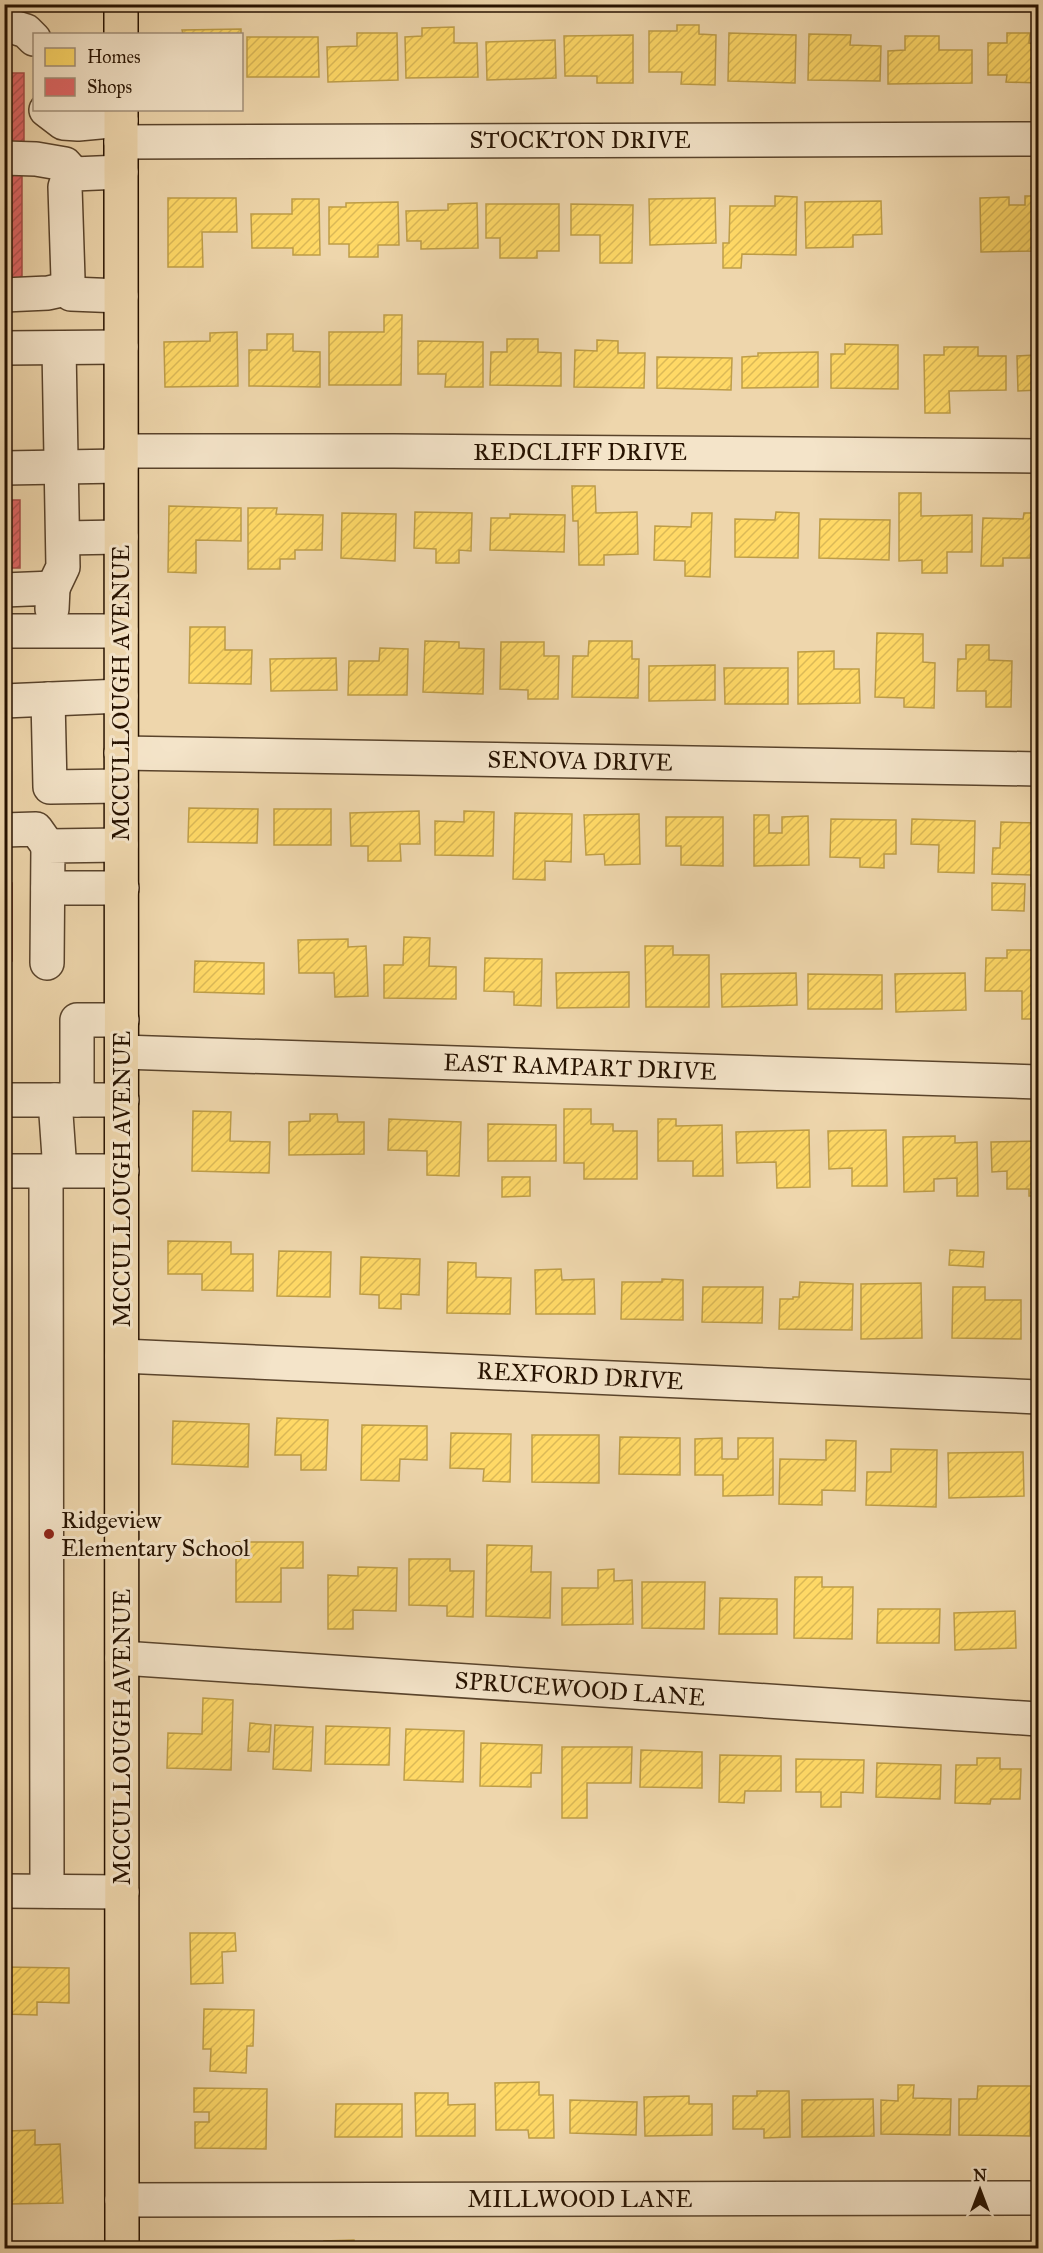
<svg xmlns="http://www.w3.org/2000/svg" width="1043" height="2253" viewBox="0 0 1043 2253" font-family="'IM FELL Great Primer',serif">
<defs>
<pattern id="homes-hatch" width="6" height="6" patternUnits="userSpaceOnUse" patternTransform="scale(1.5)"><rect width="6" height="6" fill="#ffd966"/><path d="M-1 1l2-2M0 6l6-6M5 7l2-2" fill="none" stroke="#dbb957"/></pattern>
<pattern id="shops-hatch" width="6" height="6" patternUnits="userSpaceOnUse" patternTransform="scale(1.5)"><rect width="6" height="6" fill="#e06666"/><path d="M-1 1l2-2M0 6l6-6M5 7l2-2" fill="none" stroke="#b65352"/></pattern>
</defs>
<rect width="100%" height="100%" fill="#eed6ac"/>
<filter id="stains"><feTurbulence type="fractalNoise" baseFrequency=".00333" numOctaves="4"/><feColorMatrix values="0 0 0 0 .2 0 0 0 0 .09 0 0 0 0 .02 0 0 0 .5 -.17"/></filter>
<radialGradient id="worn" r=".72"><stop offset=".6" stop-color="#630" stop-opacity="0"/><stop offset="1" stop-color="#630" stop-opacity=".3"/></radialGradient>
<g fill="url(#homes-hatch)" stroke="#be9d47" stroke-width="1.5">
<path d="M677 25H699V34L716 35 715 85 681 84 682 72H649V31H677Z"/>
<path d="M454 27V43H477L478 77 406 78 405 37 422 36V28Z"/>
<path d="M241 29V34H183L182 30Z"/>
<path d="M357 33H397L398 80 328 82 327 47 357 46Z"/>
<path d="M729 33 796 35 795 83 728 81Z"/>
<path d="M1007 33H1030L1029 43 1038 44V83L1006 82 1007 75H988V43H1007Z"/>
<path d="M809 34 851 35 850 45 881 46 880 81 808 80Z"/>
<path d="M633 35V83H597V76H565L564 36Z"/>
<path d="M905 36H939V50H972V83L888 84V51L905 50Z"/>
<path d="M247 37H318L319 77H247Z"/>
<path d="M555 40 556 78 487 80 486 42Z"/>
<path d="M775 196 797 197 796 255 742 254 741 268H723V243H729L730 206H775Z"/>
<path d="M1025 196H1038V246H1036V251L981 252 980 198 1009 197V205H1025Z"/>
<path d="M168 198H236L237 232H202L203 267H168Z"/>
<path d="M715 198 716 243 650 245 649 199Z"/>
<path d="M292 199H319L320 255H293V248H252L251 214H292Z"/>
<path d="M881 201 882 234 853 235V247L806 248 805 202Z"/>
<path d="M398 202 399 245H378V257H349V244H329V207H346V203Z"/>
<path d="M477 203 478 248 421 249V241H407L406 211 448 210V204Z"/>
<path d="M486 204H559V251H537V258H500V238H486Z"/>
<path d="M571 204 633 205 632 263H600V235H571Z"/>
<path d="M384 315H402L401 385H329V332H384Z"/>
<path d="M237 332 238 386 165 387 164 342 210 341V333Z"/>
<path d="M267 334H293V351L320 352V387L249 386V350H267Z"/>
<path d="M507 339H538V352L561 353V386L490 385 491 352H507Z"/>
<path d="M597 340 618 341V353H645L644 388 574 387 575 350 597 351Z"/>
<path d="M418 341 483 342V387H445L446 374H418Z"/>
<path d="M845 344 898 345V389L831 388V354H845Z"/>
<path d="M944 347H978V356H1006V390L949 391 950 413H925L924 355H944Z"/>
<path d="M1035 348H1038V390L1018 391 1017 356 1035 355Z"/>
<path d="M818 352V387L742 388V357L758 356V353Z"/>
<path d="M657 357 732 358 731 390 657 388Z"/>
<path d="M572 486H595L596 513 637 512 638 554 604 555V565H579L578 521H573Z"/>
<path d="M899 493H921V516L972 515V552H947V573H922V560L899 561Z"/>
<path d="M169 506 241 508V541L196 540V573L168 572Z"/>
<path d="M248 508H277L276 514 323 515 322 550H295V559H280V569H248Z"/>
<path d="M415 512 472 513 471 551 459 550V563H436V549L414 548Z"/>
<path d="M776 512 799 513 798 558 735 557V519L775 520Z"/>
<path d="M342 513 396 514 395 561 341 558Z"/>
<path d="M692 513H712L710 577 685 576V561L654 560 655 526 691 527Z"/>
<path d="M1024 513H1038V548H1031L1030 558H1003V566H981L983 518 1023 519Z"/>
<path d="M510 514 565 515 564 552 490 550 491 518H510Z"/>
<path d="M820 519 890 520 889 560 819 558Z"/>
<path d="M190 627H225V650H252L251 684 189 683Z"/>
<path d="M877 633 923 634V662L935 663 934 708 904 707V698L875 697Z"/>
<path d="M425 641 459 642V648L484 649 483 694 423 692Z"/>
<path d="M589 641H632V659H639L638 698 572 697 573 656H588Z"/>
<path d="M501 642H544V656H559L558 699H528V690L500 689Z"/>
<path d="M966 645H989V660L1012 661 1011 707H986V691H957L958 659H966Z"/>
<path d="M380 648 408 649 407 695H348L349 661H379Z"/>
<path d="M834 651V669H859L860 703 798 704V652Z"/>
<path d="M336 658 337 690 271 691 270 659Z"/>
<path d="M715 665V700L649 701V666Z"/>
<path d="M724 668H788V704H725Z"/>
<path d="M189 808 258 809 257 843 188 842Z"/>
<rect x="274" y="809" width="57" height="36"/>
<path d="M419 811 420 844H400L401 861H368V846H351L350 813Z"/>
<path d="M464 811 494 812 493 856 435 855V821L464 822Z"/>
<path d="M515 813 572 814 571 862 545 861V880L513 879Z"/>
<path d="M639 814 640 864 605 865 604 854 586 855 584 815Z"/>
<path d="M754 815H769V833H782V817L808 816 809 865 754 866Z"/>
<path d="M666 817H723V866L681 865V846H666Z"/>
<path d="M831 819 896 820V854H884V868L860 867V858L830 857Z"/>
<path d="M912 819 975 821 974 873 938 872 939 845 911 844Z"/>
<path d="M1001 822 1038 823V886H1031V875L992 874 993 848H1000Z"/>
<path d="M992 883 1025 884 1024 911 992 910Z"/>
<path d="M404 937 430 938 429 966 456 967V999L384 998V965H403Z"/>
<path d="M348 939V947L366 946 368 996 335 997 334 973H299L298 940Z"/>
<path d="M645 946H673V955H709V1007H646Z"/>
<path d="M1007 950H1038V1019H1022V991H985L986 958H1007Z"/>
<path d="M485 958 542 959 541 1006 514 1005V992L484 991Z"/>
<path d="M195 961 264 963V994L194 992Z"/>
<path d="M629 972V1007L557 1008 556 973Z"/>
<path d="M796 973 797 1005 722 1007 721 974Z"/>
<path d="M965 973 966 1010 896 1012 895 974Z"/>
<path d="M808 974 882 975V1009H808Z"/>
<path d="M564 1109H591V1124H613V1131H637V1179H584V1163H564Z"/>
<path d="M193 1111 231 1112 230 1141 270 1142 269 1173 192 1171Z"/>
<path d="M310 1114H337L338 1122H364V1154L289 1155V1122L310 1121Z"/>
<path d="M389 1119 461 1122 459 1176 427 1175V1151L388 1150Z"/>
<path d="M658 1119H676V1126L722 1125 723 1176H693V1161H658Z"/>
<path d="M488 1124 556 1125V1161H488Z"/>
<path d="M809 1130 810 1187 777 1188 776 1162 737 1163 736 1132Z"/>
<path d="M886 1130 887 1186H852V1168L829 1169 828 1131Z"/>
<path d="M955 1136V1143L977 1142 978 1196H957V1178L934 1179V1191L904 1192 903 1137Z"/>
<path d="M1038 1141V1196H1029V1189H1007V1171L992 1172 991 1142Z"/>
<path d="M502 1177H530V1196L502 1197Z"/>
<path d="M168 1241 231 1242V1254H253V1291L202 1290V1274H168Z"/>
<path d="M950 1250 984 1252 983 1267 949 1265Z"/>
<path d="M279 1251 331 1252 330 1297 277 1296Z"/>
<path d="M361 1257 420 1259 419 1295 401 1294V1309L379 1308V1295L360 1294Z"/>
<path d="M448 1262 476 1263V1277L511 1278 510 1314 447 1313Z"/>
<path d="M561 1269 562 1280 594 1279 595 1314H536L535 1270Z"/>
<path d="M662 1279 683 1280V1320L621 1319 622 1282H662Z"/>
<path d="M800 1282 853 1284 852 1330 779 1329 780 1299H793V1297H799Z"/>
<path d="M921 1283 922 1338 861 1339V1284Z"/>
<path d="M1033 1284H1038V1333L1031 1332Z"/>
<path d="M703 1287H763L762 1323 702 1322Z"/>
<path d="M953 1287H985V1300H1021V1339L952 1338Z"/>
<path d="M277 1418 328 1420 326 1470H301V1455H275Z"/>
<path d="M173 1421 249 1424 248 1467 172 1464Z"/>
<path d="M362 1425 427 1426V1460L400 1459 399 1481 361 1480Z"/>
<path d="M451 1433 511 1434 510 1482 483 1481 484 1469 450 1468Z"/>
<path d="M532 1435H599V1483L532 1482Z"/>
<path d="M620 1437 680 1438V1475L619 1474Z"/>
<path d="M722 1438V1459H738V1438H773V1495L723 1496V1475H695V1439Z"/>
<path d="M826 1440 856 1441 855 1491 822 1490V1505L779 1504 780 1459 826 1460Z"/>
<path d="M891 1449 937 1450 936 1507 866 1505 867 1472H891Z"/>
<path d="M1023 1452 1024 1496 949 1498 948 1453Z"/>
<rect x="1035" y="1458" width="3" height="34"/>
<path d="M236 1542H303V1568H281V1602H236Z"/>
<path d="M487 1545 532 1546 531 1572H551L550 1618 486 1616Z"/>
<path d="M409 1559H450V1571H474L473 1617 447 1616V1606L409 1605Z"/>
<path d="M358 1567 397 1568 396 1611 353 1610V1629H328V1575L358 1576Z"/>
<path d="M614 1569V1581L632 1580 633 1624 562 1625V1588H598V1570Z"/>
<path d="M795 1577H822V1587H853L852 1639 794 1638Z"/>
<path d="M642 1582H705L704 1629 642 1628Z"/>
<path d="M720 1598 777 1599V1634H719Z"/>
<path d="M1033 1606H1038V1651H1032Z"/>
<path d="M878 1609H940L939 1643H877Z"/>
<path d="M1015 1611 1016 1648 955 1650 954 1613Z"/>
<path d="M203 1698 233 1700 231 1770 167 1768 168 1733 202 1734Z"/>
<path d="M250 1723 271 1725 269 1752 248 1751Z"/>
<path d="M275 1725 313 1727 311 1771 273 1769Z"/>
<path d="M326 1726 390 1728 389 1765 325 1764Z"/>
<path d="M406 1729 464 1731 463 1782 404 1780Z"/>
<path d="M481 1743 542 1745 541 1773H531V1787L480 1786Z"/>
<path d="M562 1747H632L631 1783H587V1818H562Z"/>
<path d="M641 1750 702 1752V1788L640 1787Z"/>
<path d="M720 1755 781 1756V1791H745L744 1803 719 1802Z"/>
<path d="M977 1758H1000V1769H1021L1020 1799H991L990 1804 955 1803 956 1765H977Z"/>
<path d="M796 1759 864 1760 863 1793 841 1792V1807H821V1792H796Z"/>
<path d="M877 1763 941 1765 940 1799 876 1797Z"/>
<path d="M1035 1777 1038 1778V1813H1034Z"/>
<path d="M190 1933H235L236 1951 222 1952 223 1983 191 1984Z"/>
<path d="M4 1967 69 1968V2003L37 2002V2015L4 2014Z"/>
<path d="M204 2009 254 2010 253 2046H247L246 2073 210 2071 211 2049H203Z"/>
<path d="M539 2082V2095H553L554 2138H529L528 2130H496L495 2083Z"/>
<path d="M898 2085H914L913 2098 951 2099 950 2135 881 2134V2100L898 2101Z"/>
<path d="M978 2086H1031L1030 2136 959 2135V2099H977Z"/>
<path d="M194 2088 267 2089 266 2149 195 2148V2122H209V2112H194Z"/>
<path d="M757 2091H789L790 2137 764 2138V2129H733V2096H757Z"/>
<path d="M415 2093H448V2105L475 2104V2136H416Z"/>
<path d="M689 2096V2104H712V2135L645 2136 644 2097Z"/>
<path d="M873 2099 874 2136 802 2137V2100Z"/>
<path d="M570 2100 637 2102 636 2135 570 2133Z"/>
<path d="M336 2104H402V2137H335Z"/>
<path d="M35 2130V2145L60 2144 63 2203 9 2204 8 2131Z"/>
<path d="M354 2240 355 2248H325L324 2241Z"/>
</g>
<g fill="url(#shops-hatch)" stroke="#a84d47" stroke-width="1.5">
<rect x="4" y="73" width="20" height="73"/>
<rect x="4" y="165" width="18" height="118"/>
<path d="M4 500H20V568H5V578Z"/>
<rect x="4" y="883" width="8" height="78"/>
</g>
<g fill="none" stroke-linecap="round" stroke-linejoin="round">
<g stroke="#59432b" stroke-width="36">
<g id="minor">
<path d="M4 24 26 31 34 39"/>
<path d="M46 110 63 123 78 124 121 120"/>
<path d="M121 142 1038 139"/>
<path d="M4 158 36 159 65 164 74 174"/>
<path d="M66 289 71 294 121 296"/>
<path d="M4 295 48 293 66 289 68 279 65 187 67 181 74 174 121 172"/>
<path d="M4 348 121 347"/>
<path d="M121 451H394L1038 456"/>
<path d="M4 468 121 466"/>
<path d="M63 538 121 537"/>
<path d="M53 588 63 567 59 348"/>
<path d="M4 590 53 588 52 609"/>
<path d="M4 631H121"/>
<path d="M48 699 50 787 121 786"/>
<path d="M4 701 121 696"/>
<path d="M121 753 1038 769"/>
<path d="M4 830 36 829 48 846"/>
<path d="M48 888H122"/>
<path d="M47 963 48 846 121 845"/>
<path d="M122 1052 1038 1082"/>
<path d="M4 1100H122"/>
<path d="M55 1100 60 1171"/>
<path d="M77 1100V1020H122"/>
<path d="M4 1171H122"/>
<path d="M46 1171 47 1891"/>
<path d="M122 1356 1038 1397"/>
<path d="M122 1658 1038 1719"/>
<path d="M4 1891 122 1892"/>
<path d="M122 2200 1038 2198"/>
</g>
</g>
<g stroke="#271200" stroke-width="36">
<g id="major">
<path d="M121 4V34"/>
<path d="M121 110 122 2248"/>
</g>
</g>
<use href="#minor" stroke="#f4e4c9" stroke-width="33"/>
<use href="#major" stroke="#eed6ac" stroke-width="33"/>
</g>
<circle fill="#8f2418" stroke="#f4e4c9" stroke-width="2" cx="49" cy="1534" r="6"/>
<g text-anchor="middle" stroke-width="6" stroke-linejoin="round" paint-order="stroke">
<g font-size="24" fill="#271200" stroke="#f4e4c9">
<text x="580" y="148">STOCKTON DRIVE</text>
<text x="580" y="460">REDCLIFF DRIVE</text>
<text transform="translate(121 693) rotate(-90)" y="8">MCCULLOUGH AVENUE</text>
<text transform="translate(580 761) rotate(1)" y="8">SENOVA DRIVE</text>
<text transform="translate(580 1067) rotate(2)" y="8">EAST RAMPART DRIVE</text>
<text transform="translate(122 1179) rotate(-90)" y="8">MCCULLOUGH AVENUE</text>
<text transform="translate(580 1376) rotate(3)" y="8">REXFORD DRIVE</text>
<text transform="translate(580 1689) rotate(4)" y="8">SPRUCEWOOD LANE</text>
<text transform="translate(122 1737) rotate(-90)" y="8">MCCULLOUGH AVENUE</text>
<text x="580" y="2207">MILLWOOD LANE</text>
</g>
<g font-size="24" fill="#271200" stroke="#f4e4c9" text-anchor="start">
<text x="61" y="1528">Ridgeview<tspan x="61" dy="28">Elementary School</tspan></text>
</g>
</g>
<rect width="1043" height="2253" fill="none" stroke="#eed6ac" stroke-width="24"/>
<rect x="6" y="6" width="1031" height="2241" fill="none" stroke="#271200" stroke-width="3"/>
<rect x="12" y="12" width="1019" height="2229" fill="none" stroke="#271200" stroke-width="1.5"/>
<rect x="33" y="33" width="210" height="78" fill="#f4e4c9" stroke="#a29079" stroke-width="1.5"/>
<rect x="45" y="48" width="30" height="18" fill="#ffd966" stroke="#a29079" stroke-width="1.5"/>
<text x="87" y="63" font-size="18" fill="#271200">Homes</text>
<rect x="45" y="78" width="30" height="18" fill="#e06666" stroke="#a29079" stroke-width="1.5"/>
<text x="87" y="93" font-size="18" fill="#271200">Shops</text>
<g transform="translate(980 2190)" stroke="#f4e4c9" stroke-width="4.5" paint-order="stroke">
<path d="M0-4.5L10 22L0 15L-10 22Z" fill="#271200"/>
<text y="-9" font-size="16" font-weight="bold" text-anchor="middle" fill="#271200">N</text>
</g>
<rect width="100%" height="100%" filter="url(#stains)"/>
<rect width="100%" height="100%" fill="url(#worn)"/>
</svg>
